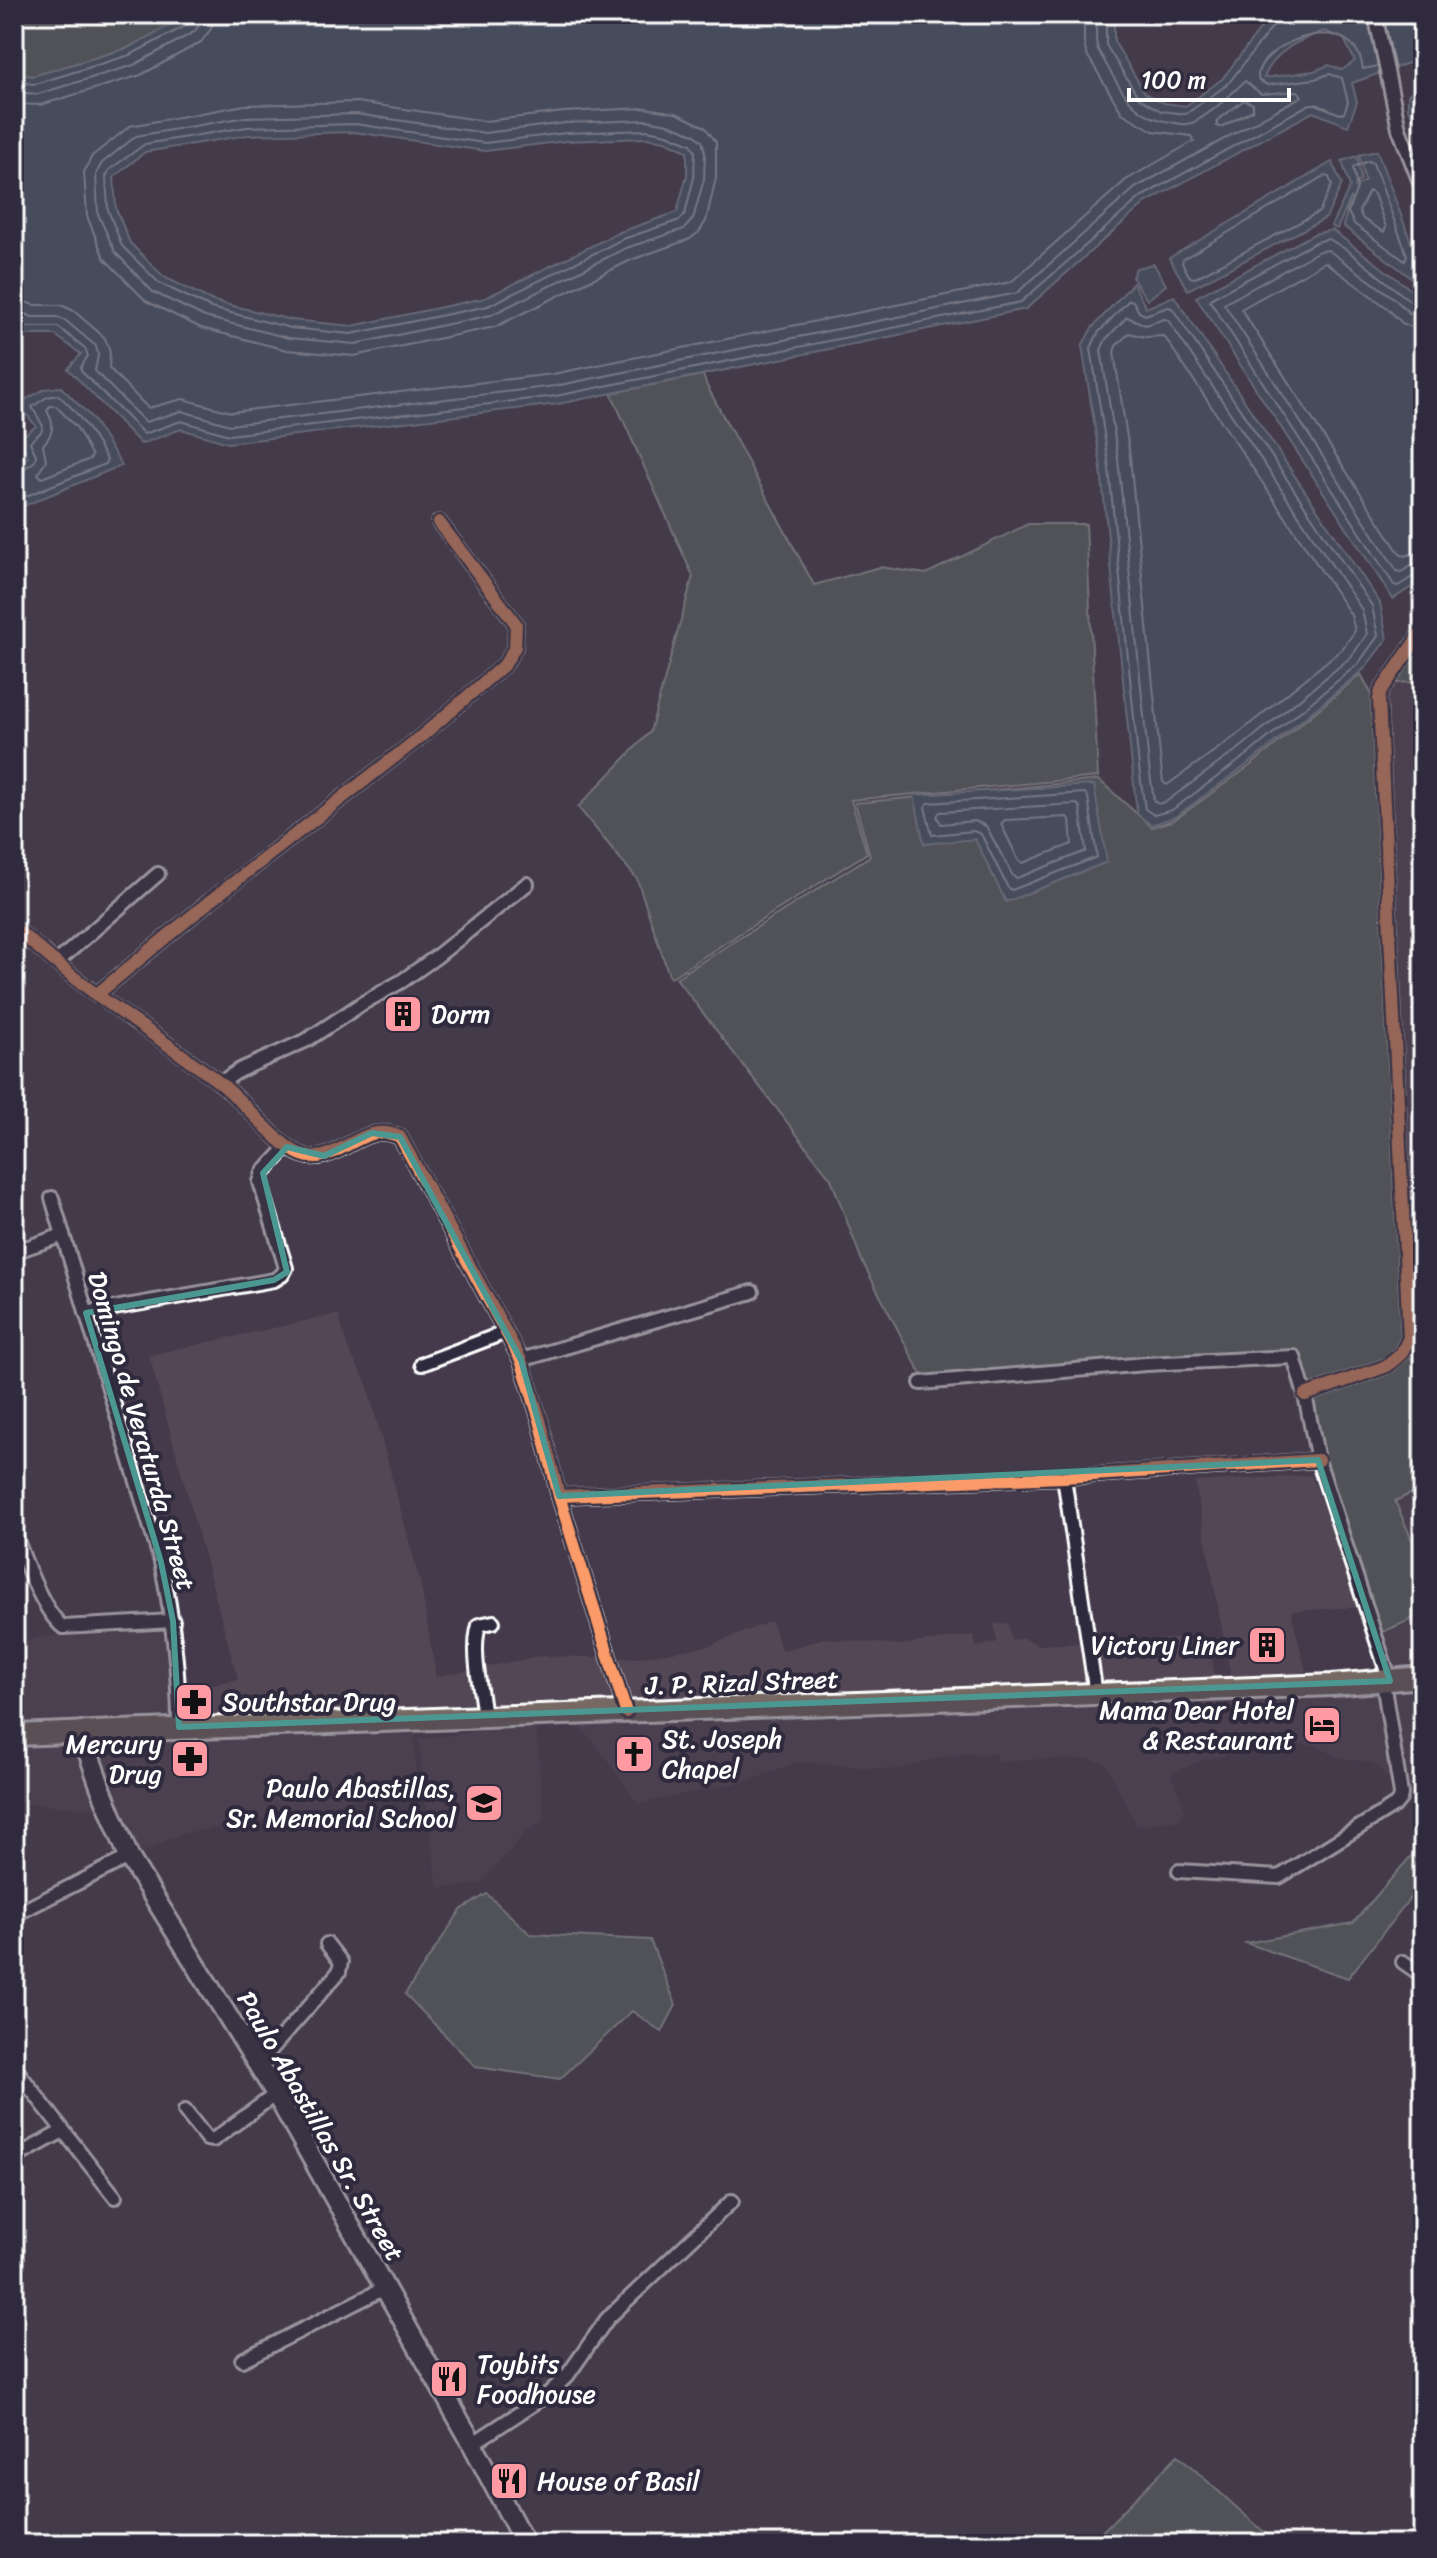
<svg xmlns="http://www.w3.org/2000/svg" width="1437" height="2558" viewBox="0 0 1437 2558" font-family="Sriracha,sans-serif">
<rect width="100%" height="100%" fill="#443a4b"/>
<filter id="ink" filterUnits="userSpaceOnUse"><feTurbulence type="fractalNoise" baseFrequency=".0125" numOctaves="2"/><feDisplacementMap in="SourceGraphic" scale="16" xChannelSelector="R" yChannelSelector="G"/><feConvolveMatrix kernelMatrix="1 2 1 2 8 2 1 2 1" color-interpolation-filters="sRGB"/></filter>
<g filter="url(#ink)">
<g fill="#534655">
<path d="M1423 681V1361L1421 1362 1400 1038 1386 684Z"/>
<path d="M338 1314 348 1349 366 1381 421 1585 436 1677 540 1656 634 1658 709 1646 771 1621 782 1651 824 1638 899 1645 974 1635 976 1647 997 1642 994 1624 1008 1623 1011 1641 1023 1638 1039 1645 1208 1637 1216 1683 1392 1681 1372 1637 1423 1614V1789L1401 1792 1373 1763 1339 1758 1315 1745 1289 1744 1205 1759 1171 1774 1182 1800 1185 1811 1180 1820 1137 1826 1105 1763 1089 1759 1014 1760 997 1763 995 1754H965L936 1758 896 1770 798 1762 752 1780 638 1804 597 1746 581 1729 558 1722 439 1718 437 1707 271 1713 272 1724 423 1720 414 1740 417 1785 271 1818 180 1834 146 1851 128 1855 109 1810 14 1803V1735L179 1728V1690L238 1679 149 1355Z"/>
<path d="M1311 1475 1361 1607 1291 1611 1307 1676 1232 1683 1195 1482Z"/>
<path d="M1423 1488V1565L1395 1501Z"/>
<path d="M169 1625 174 1726 14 1733V1647L37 1637 53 1636 63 1632Z"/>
<path d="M536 1724 544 1821 523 1835 481 1884 438 1888 423 1785 419 1739Z"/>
</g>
<g fill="#5f6f66" stroke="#afb7b2" stroke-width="2">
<path d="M14 14H190L128 48 33 76 14 74Z"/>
<path d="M703 375 707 386 814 585 880 567 926 574 1028 524H1086L1098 777 851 800 867 853 670 978 637 879 578 807 650 732 693 576 611 393Z"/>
<path d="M1423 630V681L1386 684Z"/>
<path d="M1361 674 1376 703 1405 1334 1398 1350 1384 1362 1303 1390 1292 1353 923 1378 862 1261 831 1179 676 978 870 856 855 803 1099 780 1152 827 1174 820 1251 765Z"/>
<path d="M1401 1354 1423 1364V1488L1395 1501 1423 1565V1614L1376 1635 1305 1395Z"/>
<path d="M1423 1842V1881L1348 1978 1246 1943 1353 1923Z"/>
<path d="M487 1894 530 1934 650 1940 676 2005 662 2032 632 2011 560 2079 476 2067 405 1994 461 1910Z"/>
<path d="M1178 2455 1274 2541 1281 2544H1090Z"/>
</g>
<g fill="#496272" stroke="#92a1aa" stroke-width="2" fill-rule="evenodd">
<path d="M190 14H1114V41L1145 93 1164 103 1186 106 1222 79 1272 14H1276L1275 18 1290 14H1423V58L1352 83 1357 102 1348 126 1313 112 1145 203 1026 309 558 404 228 443 181 429 141 444 68 369 81 354 55 335H25L14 327V74L33 76 128 48ZM1324 31 1344 39 1355 61 1342 70 1329 65 1314 71 1264 78C1275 50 1298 41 1324 31ZM354 132 485 151 567 141 647 138 665 141 687 151V175L677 212 620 232 485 298 352 326 292 320 213 301 164 277 130 243 116 209 114 177 145 152 248 135Z"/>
<path d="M1423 81V131L1408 109V95Z"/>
<path d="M1377 151 1423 274 1422 286 1343 226 1351 197 1337 229 1331 226 1350 187 1342 161 1357 156 1361 180 1356 183 1355 187 1365 181 1359 155Z"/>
<path d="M1332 162 1342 184 1326 218 1188 290 1169 258Z"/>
<path d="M1332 230 1405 285 1423 302V571L1419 582 1393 599 1196 297 1314 234Z"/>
<path d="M1154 264 1166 285 1147 300 1132 277 1136 268Z"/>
<path d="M1133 283 1146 308 1174 296 1380 603 1387 639 1364 669 1252 761 1175 817 1151 825 1137 814 1100 461 1082 346 1092 328Z"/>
<path d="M61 387 91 417 122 465 14 510V466L28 457 19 439 36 426 18 404 45 389Z"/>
<path d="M1094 785 1107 862 1006 902 975 839 924 844 914 795Z"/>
</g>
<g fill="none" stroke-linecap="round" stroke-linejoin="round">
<g stroke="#b6c0c7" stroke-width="2">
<path d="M1106 14V45L1139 98 1161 111 1186 114 1228 84 1276 22 1278 14"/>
<path d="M14 82 35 84 130 55 187 25 191 20 192 14"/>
<path d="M14 92 38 94 134 65 194 32 200 24 202 14"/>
<path d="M1244 100 1253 104V110L1221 127 1217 126V121Z"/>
<path d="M357 102 485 121 564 112 645 108 676 113 705 127 716 142V178L706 221 699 232 690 239 631 260 495 327 354 356 287 350 201 328 146 301 104 258 87 216 84 172 92 156 130 126 245 105Z"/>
<path d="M14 104 40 105 141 75 201 42 211 29 214 14"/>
<path d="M356 114 485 133 566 123 647 120 668 124 694 134 702 141 705 152 704 179 693 219 684 229 626 248 491 315 355 344 289 338 205 317 153 292 115 252 98 214 96 174 102 163 136 136 246 117Z"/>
<path d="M355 124 485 143 566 133 647 130 667 134 691 144 695 151 694 177 685 214 680 220 623 239 488 306 351 334 291 328 211 308 159 283 122 246 108 210 106 177 109 170 145 144 247 127Z"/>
<path d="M1369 161 1373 163 1407 255 1405 261 1354 224 1348 212 1357 188 1353 167Z"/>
<path d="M1324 176 1329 177 1332 185 1319 212 1195 278 1190 277 1182 263 1183 259Z"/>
<path d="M1369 191 1374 194 1386 227 1384 232 1363 219 1359 211Z"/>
<path d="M14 299 35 305H61L74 311 105 338 110 352 109 368 148 408 183 399 231 412 553 374 1011 282 1126 180 1194 141 1191 136 1153 131 1122 113 1086 53 1084 41V14"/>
<path d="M1129 300 1133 301 1139 312 1145 315 1168 307 1172 308 1372 606 1378 636 1358 664 1247 755 1172 810 1154 815 1145 809 1139 767 1108 460 1091 348 1098 333Z"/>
<path d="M1423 307 1415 305 1347 250 1329 239 1316 242 1212 298 1210 301 1394 585 1398 586 1417 574 1423 573"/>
<path d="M14 311 22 312 32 317H57L66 321 96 346 98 355 95 371 145 422 182 411 230 425 555 386 1017 293 1135 188 1302 96 1298 91 1261 94 1245 81C1230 95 1214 111 1196 121 1188 126 1180 124 1171 122 1129 117 1118 83 1098 50L1096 41V14"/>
<path d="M1127 317 1146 325 1164 319 1168 320 1362 610 1367 634 1351 657 1241 747 1167 801 1158 804 1154 801 1149 766 1118 459 1101 350 1106 339Z"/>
<path d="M1423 317 1409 313 1394 298 1328 250 1319 251 1224 304 1397 571 1401 572 1414 564 1423 563"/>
<path d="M14 321 28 327H58L85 348 88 356 81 367V371L144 434 181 421 229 435 556 396 1021 302 1141 197 1310 104H1316L1340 114 1344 113 1348 102 1342 78 1329 74 1315 79 1268 85 1259 81C1247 50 1353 0 1363 69L1378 66"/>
<path d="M1423 329 1414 328 1402 323 1386 307 1325 262 1241 309 1400 554 1404 556 1423 551"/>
<path d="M1129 333 1145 337 1164 336 1351 615 1355 631 1342 649 1234 737 1167 785 1163 782 1161 765 1130 457 1114 352 1116 346Z"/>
<path d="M50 406H56L77 428 92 456 90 459 42 478 38 474 46 460 43 445C54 433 55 424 47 411Z"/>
<path d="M14 472 21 471 35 461 36 455 30 442 41 432 43 426 32 407 47 397 58 395C80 413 93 436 107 460L105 464 14 501"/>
<path d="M1085 793 1088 797 1097 857 1012 890 1008 888 981 834 973 831 932 835 925 807 928 803Z"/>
<path d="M1077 804 1080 807 1086 851 1017 878 1013 876 986 826 975 821 941 824 937 816 940 812Z"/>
<path d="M1067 817 1070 820 1072 844 1023 863 1019 861 1001 824 1005 820Z"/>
</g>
<g stroke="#fff" stroke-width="18">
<g id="street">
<path d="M1375 14 1399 129 1423 190"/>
<path d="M14 928C43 951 70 976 100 997 140 1026 181 1053 220 1083 243 1100 279 1147 302 1155 337 1168 362 1118 400 1137L521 1360 540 1420 559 1496"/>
<path d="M57 962 158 874"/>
<path d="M96 995 210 901 423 735 505 664 515 647 516 624 439 522"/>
<path d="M220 1083 240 1070 307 1040 363 1003 402 981 436 957 527 884"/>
<path d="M52 1198 161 1562C173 1618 179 1671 179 1727"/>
<path d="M14 1252 63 1235"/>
<path d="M86 1313 274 1280 282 1275 286 1268 260 1182 263 1173 287 1147"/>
<path d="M521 1360 752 1292"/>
<path d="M422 1364 506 1332"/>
<path d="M921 1383 1146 1364 1294 1357 1305 1395 1318 1460 1390 1681"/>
<path d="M1305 1395 1387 1366 1401 1354 1409 1338 1379 699 1381 691 1423 630"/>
<path d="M1064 1477 1096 1695"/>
<path d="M14 1531C22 1555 43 1612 63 1627L173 1621"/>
<path d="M626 1712 559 1496 1064 1477 1318 1460"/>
<path d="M484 1717C481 1689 471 1652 479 1625L493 1622"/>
<path d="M1179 1871 1279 1877 1395 1805 1400 1799 1401 1794 1383 1682"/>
<path d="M14 1915 129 1857"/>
<path d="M1403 1962 1423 1976"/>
<path d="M258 2064 339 1972 341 1962 327 1944"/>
<path d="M14 2067 115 2197"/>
<path d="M185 2111 207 2139 213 2140 276 2094"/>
<path d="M14 2158 63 2131"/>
<path d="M242 2360 385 2288"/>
<path d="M472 2444 547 2395 567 2376 607 2319 732 2201"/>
</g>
</g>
<g stroke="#fff" stroke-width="24">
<path id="secondary" d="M81 1731 100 1786 129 1857 276 2094 468 2436 525 2544"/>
</g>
<g stroke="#fff" stroke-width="26">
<path id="primary" d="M14 1735 1332 1685 1423 1677"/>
</g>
<use href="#street" stroke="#2f2a3d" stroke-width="12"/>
<use href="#secondary" stroke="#2f2a3d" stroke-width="18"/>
<use href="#primary" stroke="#766964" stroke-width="20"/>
<g stroke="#2f2a3d" stroke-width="17">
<g id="cycleway">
<path d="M14 928C43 951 70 976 100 997 140 1026 181 1053 220 1083 243 1100 279 1147 302 1155 337 1168 362 1118 400 1137L521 1360 540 1420 559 1496"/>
<path d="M96 995 210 901 423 735 505 664 515 647 516 624 439 522"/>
<path d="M1305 1395 1387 1366 1401 1354 1409 1338 1379 699 1381 691 1423 630"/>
<path d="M626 1712 559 1496 1064 1477 1318 1460"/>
</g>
</g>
<use href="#cycleway" stroke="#fa9b69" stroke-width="12"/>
</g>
</g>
<path d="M0 0H1437V2558H0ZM372 1133 400 1137 521 1360 559 1496 1318 1460 1390 1681 179 1727 173 1621 161 1562 86 1313 274 1280 287 1272 263 1173 287 1147 324 1156Z" fill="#443a4b" fill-opacity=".55" fill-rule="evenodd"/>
<path fill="none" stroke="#4b9892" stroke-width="6" stroke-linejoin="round" d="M372 1133 400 1137 521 1360 559 1496 1318 1460 1390 1681 179 1727 173 1621 161 1562 86 1313 274 1280 287 1272 263 1173 287 1147 324 1156Z"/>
<defs>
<g id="building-square" transform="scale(2)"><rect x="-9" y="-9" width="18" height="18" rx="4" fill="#ff9aa2" stroke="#2f2a3d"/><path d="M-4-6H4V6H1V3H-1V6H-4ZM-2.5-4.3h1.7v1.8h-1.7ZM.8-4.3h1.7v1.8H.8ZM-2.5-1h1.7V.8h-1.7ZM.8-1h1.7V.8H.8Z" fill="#111"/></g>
<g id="pharmacy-square" transform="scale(2)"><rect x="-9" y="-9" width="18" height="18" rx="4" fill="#ff9aa2" stroke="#2f2a3d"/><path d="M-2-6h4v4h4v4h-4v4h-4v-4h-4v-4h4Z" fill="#111"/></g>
<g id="hotel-square" transform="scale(2)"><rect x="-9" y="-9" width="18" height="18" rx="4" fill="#ff9aa2" stroke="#2f2a3d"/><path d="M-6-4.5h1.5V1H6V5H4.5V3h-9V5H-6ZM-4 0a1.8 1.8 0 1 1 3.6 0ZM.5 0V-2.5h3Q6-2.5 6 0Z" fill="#111"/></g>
<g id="church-square" transform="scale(2)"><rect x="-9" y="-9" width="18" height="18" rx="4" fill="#ff9aa2" stroke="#2f2a3d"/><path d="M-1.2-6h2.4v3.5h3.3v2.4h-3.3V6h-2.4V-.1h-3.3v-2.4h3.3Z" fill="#111"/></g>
<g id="school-square" transform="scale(2)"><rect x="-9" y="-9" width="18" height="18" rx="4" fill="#ff9aa2" stroke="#2f2a3d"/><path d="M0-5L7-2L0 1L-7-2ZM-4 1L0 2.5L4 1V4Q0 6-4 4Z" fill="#111"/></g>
<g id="restaurant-square" transform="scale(2)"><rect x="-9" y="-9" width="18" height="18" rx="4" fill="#ff9aa2" stroke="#2f2a3d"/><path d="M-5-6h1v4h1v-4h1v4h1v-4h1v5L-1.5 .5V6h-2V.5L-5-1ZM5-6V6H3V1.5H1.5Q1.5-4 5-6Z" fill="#111"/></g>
</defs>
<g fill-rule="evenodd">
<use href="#building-square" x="403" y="1014"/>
<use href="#building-square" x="1267" y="1645"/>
<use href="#pharmacy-square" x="194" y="1702"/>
<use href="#hotel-square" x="1322" y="1725"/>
<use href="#church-square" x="634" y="1754"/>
<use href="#pharmacy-square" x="190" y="1759"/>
<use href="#school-square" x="484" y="1803"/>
<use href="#restaurant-square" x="449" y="2379"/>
<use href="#restaurant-square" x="509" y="2481"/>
</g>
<g text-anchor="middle" stroke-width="8" stroke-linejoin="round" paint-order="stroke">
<g font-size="26" fill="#fff" stroke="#2f2a3d" text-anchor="start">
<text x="431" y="1023">Dorm</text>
<text x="1239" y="1654" text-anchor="end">Victory Liner</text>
<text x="222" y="1711">Southstar Drug</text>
<text x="1294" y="1719" text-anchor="end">Mama Dear Hotel<tspan x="1294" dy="30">&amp; Restaurant</tspan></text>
<text x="662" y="1748">St. Joseph<tspan x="662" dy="30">Chapel</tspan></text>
<text x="162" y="1753" text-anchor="end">Mercury<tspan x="162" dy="30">Drug</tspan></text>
<text x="456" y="1797" text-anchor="end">Paulo Abastillas,<tspan x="456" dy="30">Sr. Memorial School</tspan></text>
<text x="477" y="2373">Toybits<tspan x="477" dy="30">Foodhouse</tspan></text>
<text x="537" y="2490">House of Basil</text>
</g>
<g font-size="26" fill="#fff" stroke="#2f2a3d">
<text transform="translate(142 1431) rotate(74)" y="9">Domingo de Veraturda Street</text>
<text transform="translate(742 1682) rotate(-2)" y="9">J. P. Rizal Street</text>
<text transform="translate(321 2126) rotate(60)" y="9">Paulo Abastillas Sr. Street</text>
</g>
</g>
<rect width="1437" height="2558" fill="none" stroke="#2f2a3d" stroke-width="48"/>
<rect x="24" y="24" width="1389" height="2510" fill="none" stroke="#fff" stroke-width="3" filter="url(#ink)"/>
<path d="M1129 88v12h160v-12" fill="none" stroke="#ffffff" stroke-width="4"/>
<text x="1141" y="88" font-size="24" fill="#ffffff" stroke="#2f2a3d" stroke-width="6" paint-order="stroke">100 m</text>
</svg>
